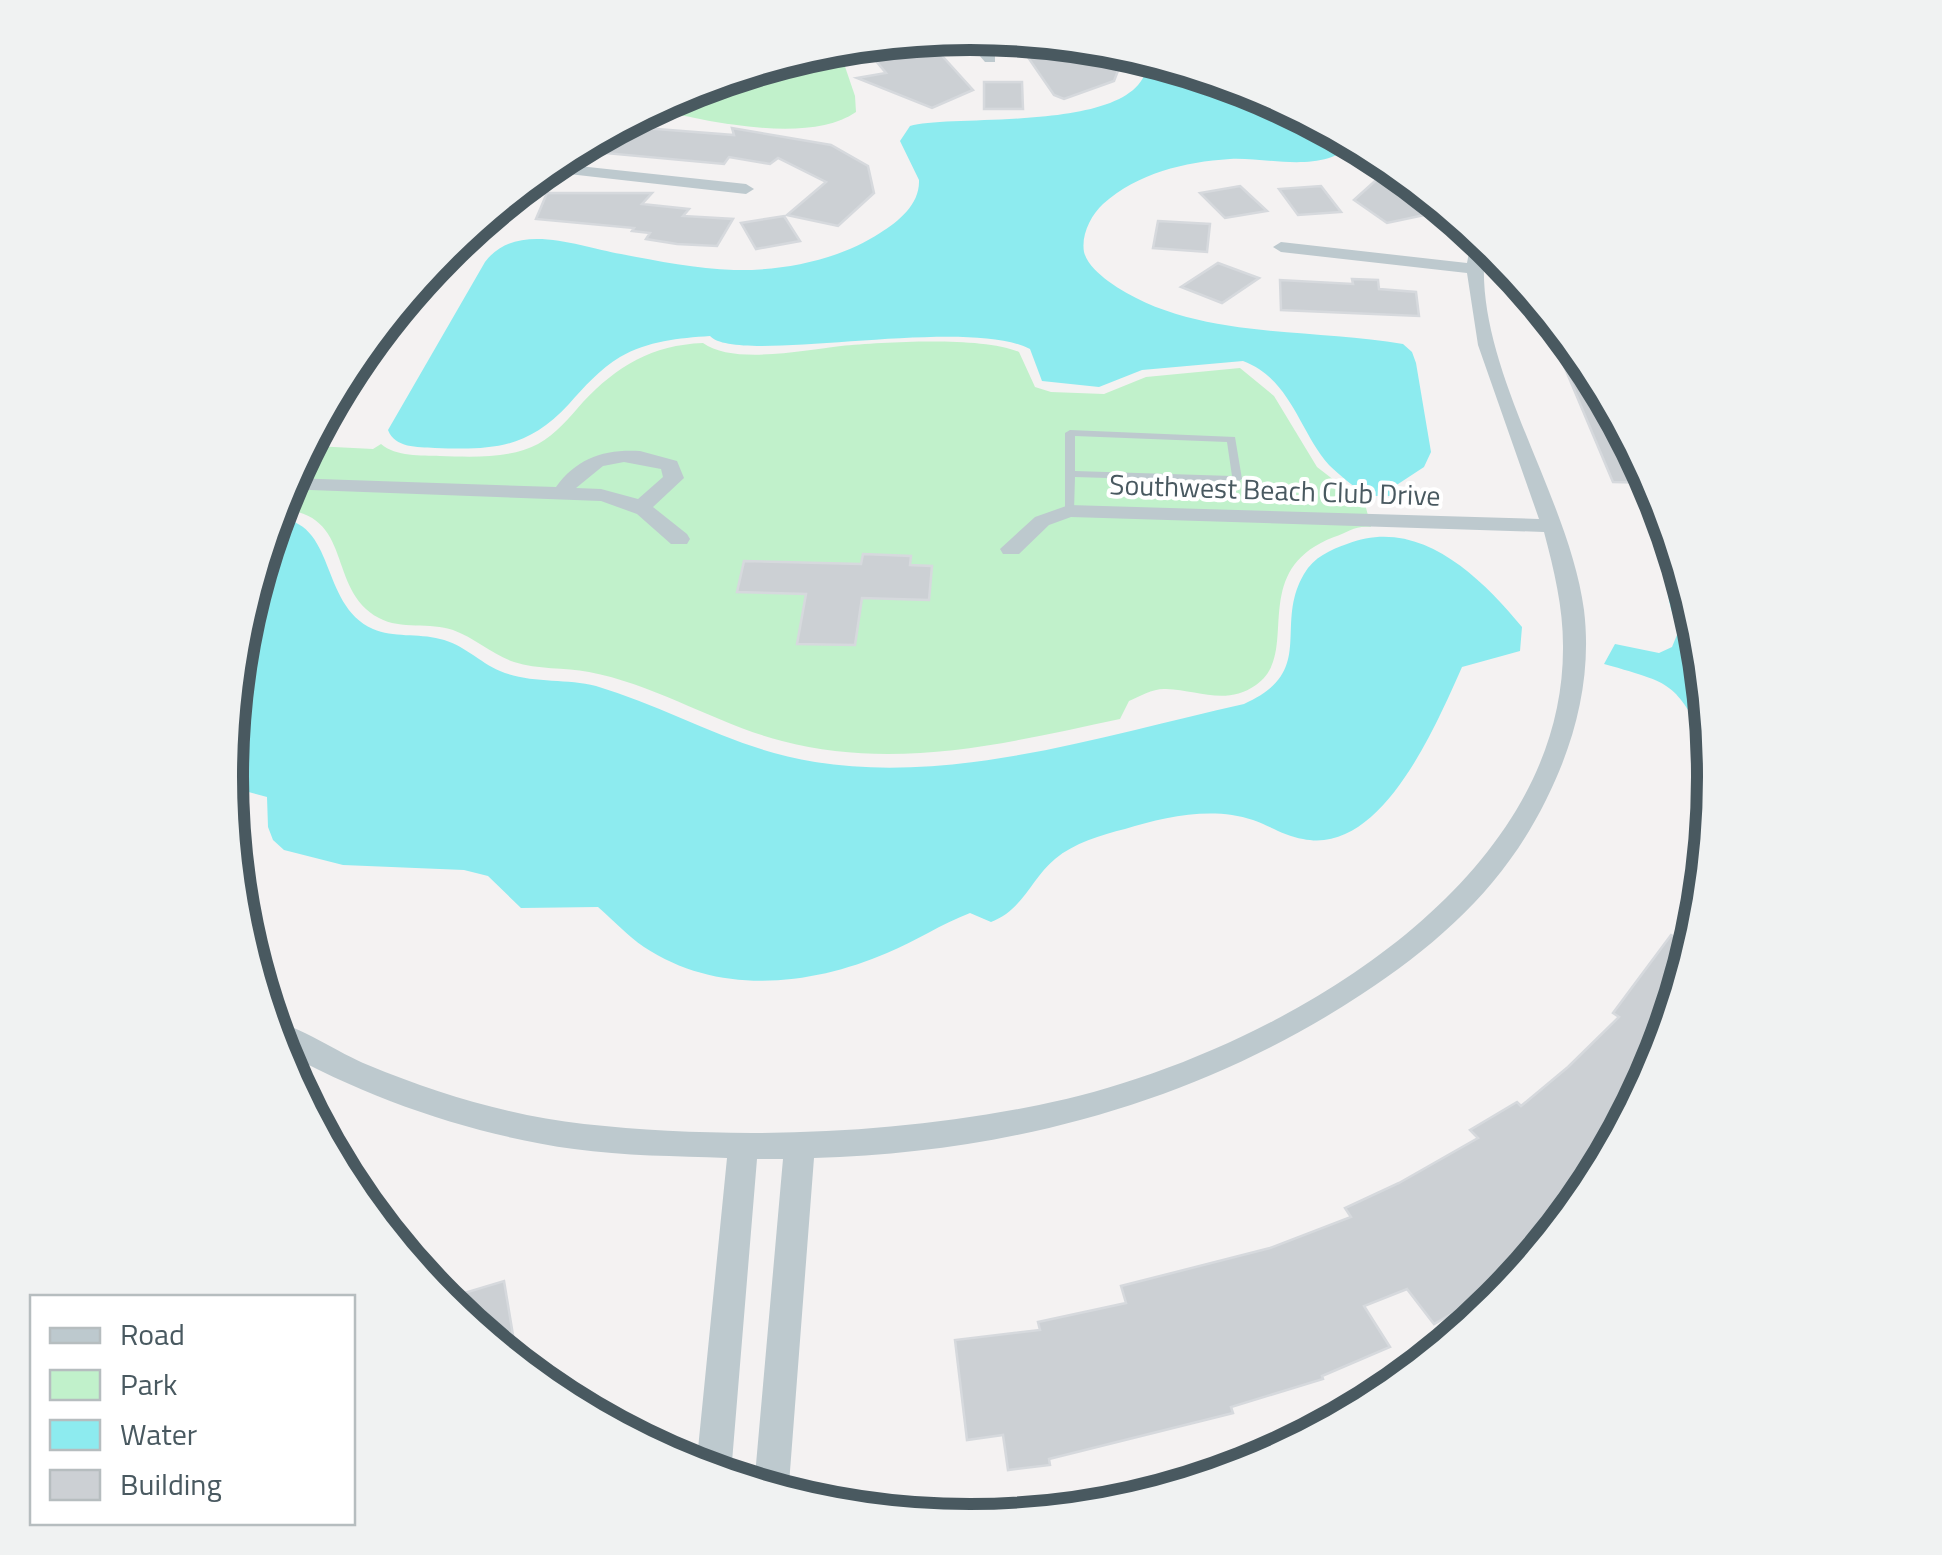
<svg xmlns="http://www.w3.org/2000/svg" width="1942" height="1555" viewBox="0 0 1942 1555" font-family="'Titillium Web',sans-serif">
<rect width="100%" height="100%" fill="#f4f2f2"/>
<g fill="#c1f1cb">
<path d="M838 46 855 96 856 112C809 145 704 121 650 108L686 89Z"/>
<path d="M703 343C733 365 805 350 841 346 884 342 981 336 1019 352L1035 387 1051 392 1104 394 1146 377 1240 368 1274 396 1317 467 1365 504 1371 527C1356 525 1348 532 1334 537 1245 571 1303 653 1256 685 1226 706 1198 690 1166 689 1154 688 1140 696 1129 701L1120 719C1007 743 897 771 782 741 716 724 657 685 589 672 564 667 538 670 514 662 493 655 475 638 453 630 430 622 401 630 379 618 325 589 356 513 279 509L314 446 373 449 381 444C396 457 421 455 440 456 471 457 510 459 538 444 556 434 569 418 583 402 617 366 652 345 703 343Z"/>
</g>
<g fill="#8debef">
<path d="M1147 56 1257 89 1354 142C1325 175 1268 157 1230 159 1184 162 1138 173 1103 204 1091 215 1081 235 1084 252 1087 264 1099 274 1108 281 1191 341 1306 327 1403 344L1412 352 1416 363 1431 452 1424 467 1392 488 1390 496H1366C1354 486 1340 476 1329 465 1299 431 1291 379 1243 361L1142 370 1099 387 1042 381 1030 349C965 315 737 366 710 336 679 338 648 341 620 357 600 369 584 387 569 404 527 449 493 450 435 448 417 447 395 448 388 430L485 262C516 220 580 247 621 254 658 261 697 269 734 270 783 271 839 260 880 233 899 221 920 204 919 180L900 141 910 126C953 113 1155 136 1147 56Z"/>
<path d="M1664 506 1702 633 1713 748C1670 684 1683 686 1604 664L1615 644 1659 653 1672 647 1679 630C1670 609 1664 591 1670 567L1650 526 1653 511Z"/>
<path d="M275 518C338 520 318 604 373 629 393 638 418 633 440 639 463 644 479 662 500 671 530 684 565 678 596 686 657 704 713 736 774 753 925 795 1095 737 1244 704 1318 671 1273 627 1304 574 1314 557 1330 550 1347 544 1418 516 1479 575 1522 627L1520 651 1462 667C1437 723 1382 856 1303 839 1285 836 1270 826 1253 820 1212 806 1164 817 1125 829 1101 835 1074 843 1055 859 1031 879 1022 911 991 922L970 913C941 924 916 941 887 953 810 986 718 996 644 947 628 936 613 920 598 907L521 908 488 876 464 870 343 865 284 850 273 840 268 827 267 797 230 787 226 777 240 632Z"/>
</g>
<g fill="#ccd0d4" stroke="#d6d9dd" stroke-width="2.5">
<path d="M925 37 973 90 932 108 857 78 886 73 871 55 888 53 878 42Z"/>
<path d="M1014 37 1117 47 1126 50 1114 81 1064 99 1054 95Z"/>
<path d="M984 82H1022L1023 109H984Z"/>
<path d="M618 126 734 135 732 128 831 145 868 166 874 193 838 226 787 215 826 182 778 158 770 164 729 157 724 164 572 150Z"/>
<path d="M1393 165 1422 188 1448 210 1387 223 1354 200Z"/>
<path d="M1240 186 1267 211 1225 218 1200 193Z"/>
<path d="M1321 186 1341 212 1298 215 1279 189Z"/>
<path d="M547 193H652L642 204 689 209 683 216 733 219 717 246 677 244 646 239 650 233 632 231 634 228 536 219Z"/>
<path d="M784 216 800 241 756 249 741 223Z"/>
<path d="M1158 221 1210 224 1207 252 1153 248Z"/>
<path d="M1218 263 1259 278 1222 303 1181 287Z"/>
<path d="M1352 279 1378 280 1379 289 1416 292 1419 316 1281 310 1280 280 1353 284Z"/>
<path d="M1559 354H1583L1591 364 1654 483 1613 482Z"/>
<path d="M863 554 911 556 910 565 932 566 929 600 862 598 855 645 797 644 806 594 737 592 744 561 861 564Z"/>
<path d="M1671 935 1694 947 1659 1063 1590 1192 1532 1262 1486 1291 1488 1293 1434 1324 1407 1289 1364 1306 1390 1347 1322 1376 1323 1379 1231 1407 1233 1413 1049 1459 1050 1465 1008 1470 1003 1435 967 1440 955 1340 1040 1330 1038 1322 1126 1303 1121 1286 1270 1248 1351 1217 1345 1208 1399 1183 1478 1138 1470 1130 1517 1102 1521 1106 1568 1067 1619 1017 1613 1013Z"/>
<path d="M504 1281 518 1365 441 1300Z"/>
</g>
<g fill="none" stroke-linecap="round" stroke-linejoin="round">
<path fill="#bdc9ce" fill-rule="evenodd" d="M1070 430 1235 437 1242 479 1237 482 1075 477 1074 511 1073 513H1065V433ZM1075 436 1227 442 1232 476 1075 471Z"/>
<g fill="#bdc9ce" fill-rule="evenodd">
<path d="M974 33 995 56V62H985L961 34Z"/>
<path d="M551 163 746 184 754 189 746 194 542 171Z"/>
<path d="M1473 232 1486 241C1468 360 1568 490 1584 610 1592 676 1576 740 1546 800 1504 885 1441 942 1362 994 1199 1102 1008 1153 814 1158L788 1497 754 1487 783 1159H757L731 1474 729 1479 696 1469 727 1158C676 1156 624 1156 574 1149 473 1135 368 1099 279 1049L270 1021C297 1024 340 1054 368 1065 436 1093 510 1116 584 1124 735 1140 890 1135 1039 1105 1251 1063 1565 896 1563 646 1563 607 1554 570 1544 532L1071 517 1049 525 1019 554H1003L1000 549 1035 517 1069 505 1539 519 1478 345 1467 273 1281 252 1273 247 1281 242 1467 263Z"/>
<path d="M640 451 677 461 684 478 653 507 687 534 690 539 687 544H671L637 514 601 501 284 489 290 478 556 487C577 458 604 449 640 451ZM624 462 661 469 663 477 638 499 601 489 576 488 603 466Z"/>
</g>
</g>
<g text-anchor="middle" stroke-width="8" stroke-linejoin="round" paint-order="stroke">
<g font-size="28" fill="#495960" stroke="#fff">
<text transform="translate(1275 490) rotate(2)" y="10">Southwest Beach Club Drive</text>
</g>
</g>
<path d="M0 0H1942V1555H0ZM243 777a727 727 0 1 1 1454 0a727 727 0 1 1-1454 0Z" fill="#f0f2f2" fill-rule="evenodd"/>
<path fill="none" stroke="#495960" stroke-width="12" d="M243 777a727 727 0 1 1 1454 0a727 727 0 1 1-1454 0Z"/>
<rect x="30" y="1295" width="325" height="230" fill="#ffffff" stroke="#b6bdbf" stroke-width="2.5"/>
<rect x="50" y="1328" width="50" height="15" fill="#bdc9ce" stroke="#b6bdbf" stroke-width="2.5"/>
<text x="120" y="1345" font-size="30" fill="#495960">Road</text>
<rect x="50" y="1370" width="50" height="30" fill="#c1f1cb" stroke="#b6bdbf" stroke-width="2.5"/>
<text x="120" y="1395" font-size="30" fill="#495960">Park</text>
<rect x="50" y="1420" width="50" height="30" fill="#8debef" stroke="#b6bdbf" stroke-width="2.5"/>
<text x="120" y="1445" font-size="30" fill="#495960">Water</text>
<rect x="50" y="1470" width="50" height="30" fill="#ccd0d4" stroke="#b6bdbf" stroke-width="2.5"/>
<text x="120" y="1495" font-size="30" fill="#495960">Building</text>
</svg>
